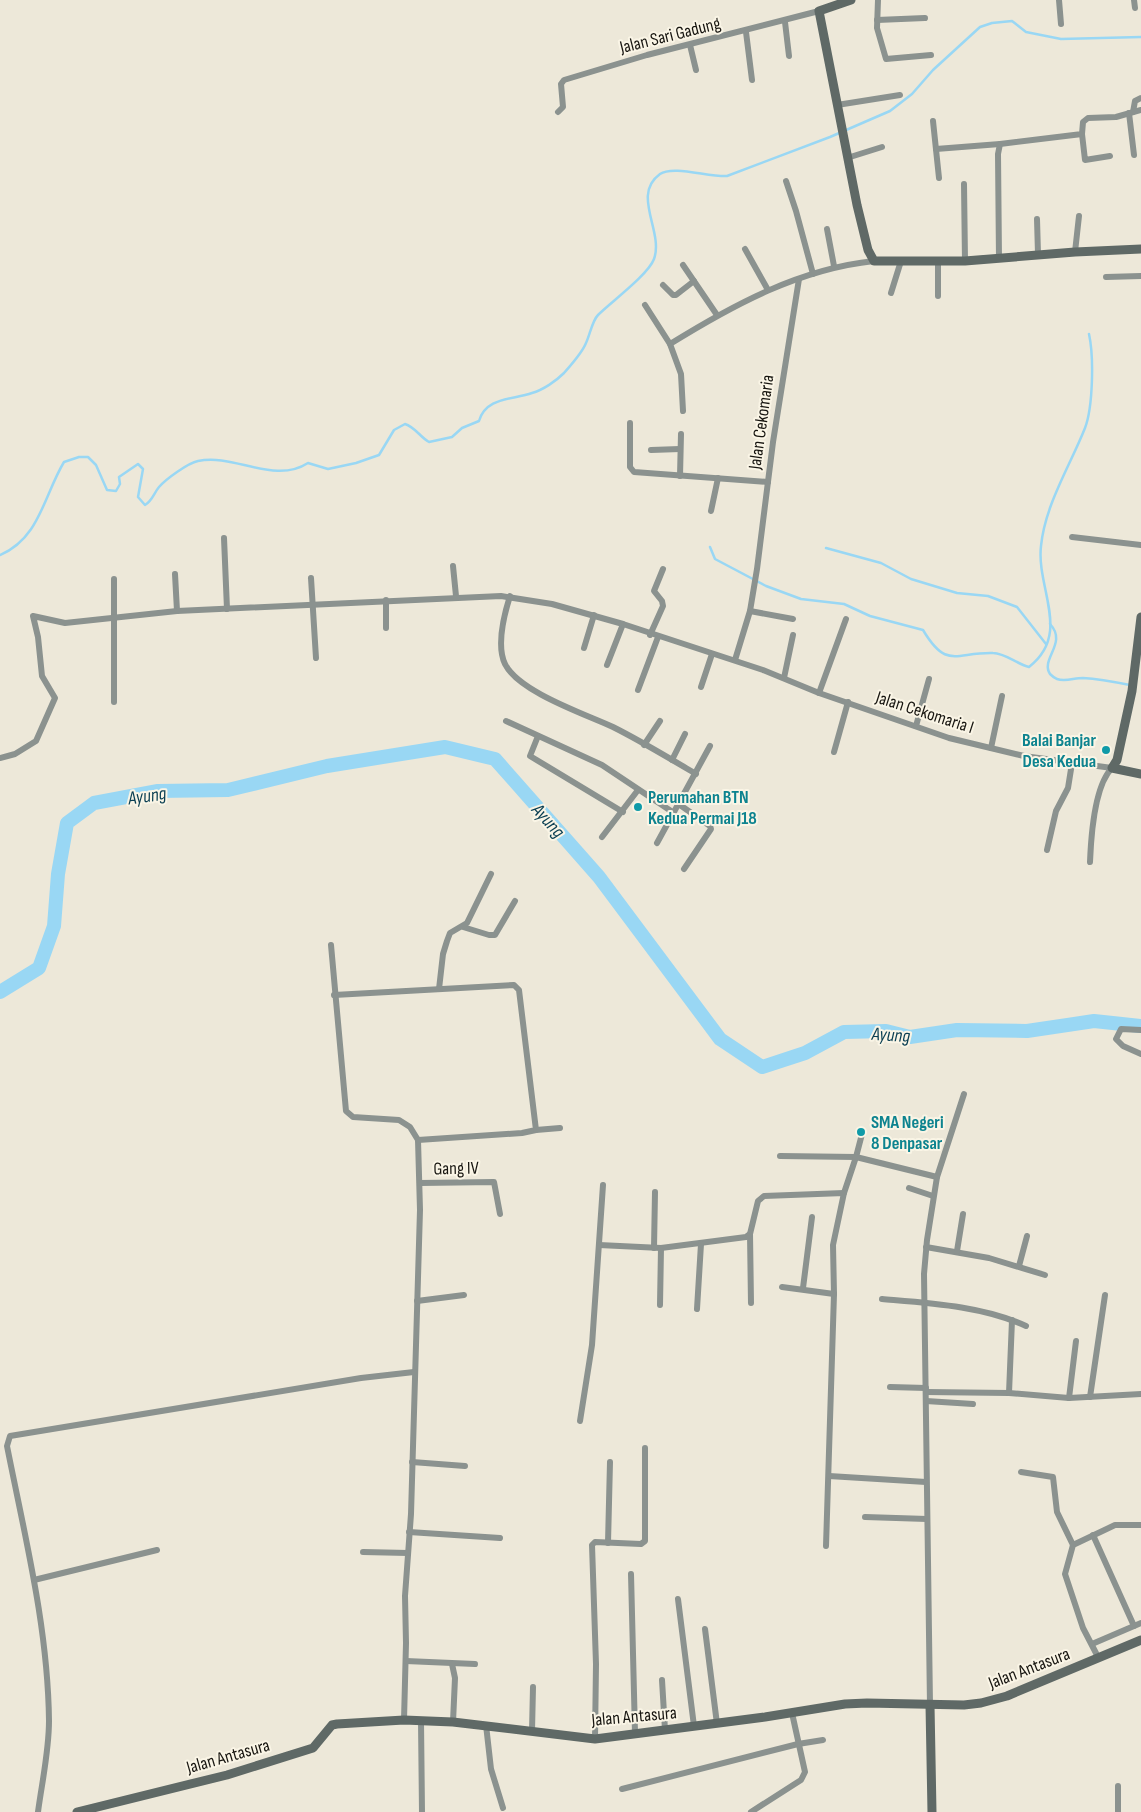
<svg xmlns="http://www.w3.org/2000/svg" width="1141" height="1812" viewBox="0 0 1141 1812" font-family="'Sofia Sans Condensed',sans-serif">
<rect width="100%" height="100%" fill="#ede8d9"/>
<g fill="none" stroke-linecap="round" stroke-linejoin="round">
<g stroke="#99d7f4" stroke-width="2.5">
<path d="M710 547 715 559 766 586 801 599 844 604 870 616 923 630C947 670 955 652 993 653 1005 653 1017 664 1029 667 1072 634 1036 588 1041 546 1045 505 1070 466 1085 428 1093 407 1094 357 1089 334"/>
<path d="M826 548 881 563 911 579 957 593 988 596 1017 607 1046 644"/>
<path d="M0 555C40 538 44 495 64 462L79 457H88L96 465 107 490 116 491 120 484 119 477 138 464 143 469 138 497 145 505C152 501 154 493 159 487 166 479 188 463 198 461 234 453 274 485 308 463L328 469 356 463 379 455 394 430 405 424C415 427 420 437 429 442L452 437 462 428 479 421C486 397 512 400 532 393 543 390 556 381 564 373 571 365 582 353 586 343 590 335 592 321 598 315 611 302 648 275 654 259 664 231 631 195 660 174 673 165 708 177 727 176L830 137 890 111 912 94 933 70 980 27 992 23 1012 21 1026 32 1061 39 1141 37"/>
<path d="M1050 624C1068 643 1040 659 1050 674 1052 676 1054 678 1057 679 1065 682 1074 678 1083 678 1099 679 1115 682 1130 685"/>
</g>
<path stroke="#99d7f4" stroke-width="14" d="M0 992 39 968 54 926 58 874 67 823 94 803 158 791 228 790 327 766 445 747 495 759 599 877 720 1039 762 1067 805 1053 844 1032 886 1031 910 1037 957 1030 1027 1031 1094 1021 1141 1026"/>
<g stroke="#8b928f" stroke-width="6">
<path d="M878 0 877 28 886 59 931 55"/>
<path d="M1059 0 1061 24"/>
<path d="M1134 0 1135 8"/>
<path d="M877 20 925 18"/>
<path d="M785 22 789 56"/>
<path d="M746 32 752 80"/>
<path d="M690 45 696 70"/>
<path d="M837 105 900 95"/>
<path d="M558 112 563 107 561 84 564 80 647 55 819 11"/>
<path d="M1133 112 1135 101 1141 98"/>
<path d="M1129 113 1134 155"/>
<path d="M933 121 939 178"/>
<path d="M1082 134 1085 160 1110 156"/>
<path d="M936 149 1000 144"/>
<path d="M847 158 882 147"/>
<path d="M786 181 796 211 813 274"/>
<path d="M964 184 965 261"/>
<path d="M1037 219 1038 254"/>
<path d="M827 229 834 266"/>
<path d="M745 249 768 290"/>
<path d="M1075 252 1079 216"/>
<path d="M999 259 998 154 1000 144 1082 134 1083 122 1088 118 1116 117 1141 110"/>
<path d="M938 262V296"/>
<path d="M683 265 717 315"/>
<path d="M1106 277 1141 276"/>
<path d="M663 285 673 295H676L694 281"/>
<path d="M891 293 901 261"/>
<path d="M645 305 670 344 681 374 683 411"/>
<path d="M670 344C733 305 799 269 874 261"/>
<path d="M630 423V467L634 472 768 482"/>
<path d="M651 450 680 449"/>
<path d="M680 476 681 434"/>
<path d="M711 511 718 478"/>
<path d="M1072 537 1141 545"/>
<path d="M224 538 227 609"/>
<path d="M453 566 456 596"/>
<path d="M175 574 177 611"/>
<path d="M311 578 316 658"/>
<path d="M114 579V702"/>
<path d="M510 596C504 615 496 645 505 664 519 692 585 714 613 727 641 741 669 758 696 774"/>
<path d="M750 611 793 619"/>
<path d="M386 628V600"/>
<path d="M650 635 663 606 662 601 654 591 663 569"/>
<path d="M584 648 594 615"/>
<path d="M735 660 750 611 757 569 773 442 799 279"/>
<path d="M607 665 623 624"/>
<path d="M784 678 793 635"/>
<path d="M701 687 712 654"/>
<path d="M638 690 658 637"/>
<path d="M819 693 846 619"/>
<path d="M506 721 602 765 674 813"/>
<path d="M916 726 929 679"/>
<path d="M538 736 530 756 623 812"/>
<path d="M644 745 660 721"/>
<path d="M991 748 1002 696"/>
<path d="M834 752 848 702"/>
<path d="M0 758 15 754 36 741 55 698 42 676 38 637 33 616 65 623 177 611 501 596 552 604 623 624 763 670 819 693 949 738 1024 756 1112 768"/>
<path d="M672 760 685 734"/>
<path d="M680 805 710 826 711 829 684 869"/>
<path d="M602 837 638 790"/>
<path d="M657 843 710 746"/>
<path d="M1047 850 1056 811 1068 788 1072 763"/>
<path d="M1090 862C1091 837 1094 786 1112 768"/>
<path d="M463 927 489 935H495L515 901"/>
<path d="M331 945 346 1111 353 1117 399 1120 410 1127 418 1140 420 1210 411 1514 405 1596 406 1643 404 1720"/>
<path d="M439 989 443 954 447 941 450 933 467 923 491 874"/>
<path d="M334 995 514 985 519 990 536 1130 522 1133 418 1140"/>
<path d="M1141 1030 1121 1029 1116 1039 1123 1046 1141 1054"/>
<path d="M536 1130 560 1128"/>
<path d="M780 1156 856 1157 862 1134"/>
<path d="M420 1183 494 1182 500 1214"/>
<path d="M909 1188 933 1196"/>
<path d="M844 1193 856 1157 937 1177"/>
<path d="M750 1234 751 1303"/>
<path d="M599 1245 661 1248 746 1237 750 1234 758 1201 764 1196 844 1193 833 1245 834 1294 826 1546"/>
<path d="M926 1247 989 1258 1045 1275"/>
<path d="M654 1248 655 1192"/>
<path d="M957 1251 963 1214"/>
<path d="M1019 1266 1027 1236"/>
<path d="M782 1287 834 1294"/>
<path d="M803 1288 812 1217"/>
<path d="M882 1299C929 1303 983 1306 1026 1326"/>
<path d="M417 1301 464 1295"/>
<path d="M660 1305 661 1248"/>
<path d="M697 1309 701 1244"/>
<path d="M890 1387 926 1388"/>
<path d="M926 1392 1009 1393 1069 1398 1141 1394"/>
<path d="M1009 1393 1012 1320"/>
<path d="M1090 1397 1105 1295"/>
<path d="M1069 1398 1076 1341"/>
<path d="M926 1401 973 1404"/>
<path d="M580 1421 592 1345 603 1185"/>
<path d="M412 1462 465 1466"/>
<path d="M1021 1472 1053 1477 1057 1512 1073 1545"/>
<path d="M829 1476 926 1482"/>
<path d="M865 1517 927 1519"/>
<path d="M409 1532 500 1538"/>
<path d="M1093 1535 1134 1626"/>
<path d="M608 1543 610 1462"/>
<path d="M363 1552 408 1553"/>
<path d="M631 1574 635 1733"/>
<path d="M34 1580 157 1550"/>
<path d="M678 1599 694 1726"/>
<path d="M705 1629 717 1724"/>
<path d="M1092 1644 1141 1623"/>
<path d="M1098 1657 1083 1628 1065 1574 1073 1545 1115 1525H1141"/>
<path d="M406 1661 475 1664"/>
<path d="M452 1664 455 1678 453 1722"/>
<path d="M662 1680 665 1730"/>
<path d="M930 1705 924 1274 927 1240 937 1177 964 1094"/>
<path d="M421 1721 422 1812"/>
<path d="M486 1725 491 1769 503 1808"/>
<path d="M532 1731 533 1687"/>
<path d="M595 1739 596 1664 592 1545 595 1542 641 1544 645 1541V1448"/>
<path d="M1118 1786V1812"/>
<path d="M622 1789 798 1744 823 1740"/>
<path d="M38 1812C42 1782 49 1751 49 1721 48 1628 25 1537 7 1446L10 1436 361 1378 414 1372"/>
<path d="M751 1812 801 1780 805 1772 792 1713"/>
</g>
<g stroke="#5f6966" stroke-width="9">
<path d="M851 0 819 11 857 205 868 250 874 261H965L1075 252 1141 249"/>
<path d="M1141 617 1132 691 1117 760 1112 768 1141 774"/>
<path d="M930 1705 932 1812"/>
<path d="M77 1812 227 1775 313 1748 332 1725 337 1724 404 1720 453 1722 595 1739 765 1717 845 1704 867 1703 964 1705 981 1703 1007 1696 1141 1640"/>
</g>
</g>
<g fill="#0f9aa8" stroke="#faf5e6" stroke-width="2">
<circle cx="1106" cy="750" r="5"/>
<circle cx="638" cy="807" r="5"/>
<circle cx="861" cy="1132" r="5"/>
</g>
<g text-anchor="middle" stroke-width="4" stroke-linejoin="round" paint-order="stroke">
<g font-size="18" fill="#171510" stroke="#faf5e6">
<text transform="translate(670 35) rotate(-14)" y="6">Jalan Sari Gadung</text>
<text transform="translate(761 422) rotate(-82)" y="6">Jalan Cekomaria</text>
<text transform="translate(925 712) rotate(18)" y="6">Jalan Cekomaria I</text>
<text transform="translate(456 1168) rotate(-1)" y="6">Gang IV</text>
<text transform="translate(1029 1668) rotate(-21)" y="6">Jalan Antasura</text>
<text transform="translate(634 1716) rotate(-5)" y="6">Jalan Antasura</text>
<text transform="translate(228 1756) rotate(-16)" y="6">Jalan Antasura</text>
</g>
<g font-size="18" font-weight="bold" fill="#0d838f" stroke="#faf5e6" text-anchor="start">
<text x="1096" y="746" text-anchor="end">Balai Banjar<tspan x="1096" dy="21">Desa Kedua</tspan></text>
<text x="648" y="803">Perumahan BTN<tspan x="648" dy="21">Kedua Permai J18</tspan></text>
<text x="871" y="1128">SMA Negeri<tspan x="871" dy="21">8 Denpasar</tspan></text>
</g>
<g font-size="19" font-style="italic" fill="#093e52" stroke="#faf5e6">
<text transform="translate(147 795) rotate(-8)" y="7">Ayung</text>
<text transform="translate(549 820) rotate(48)" y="7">Ayung</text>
<text transform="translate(891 1034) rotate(4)" y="7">Ayung</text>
</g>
</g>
</svg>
